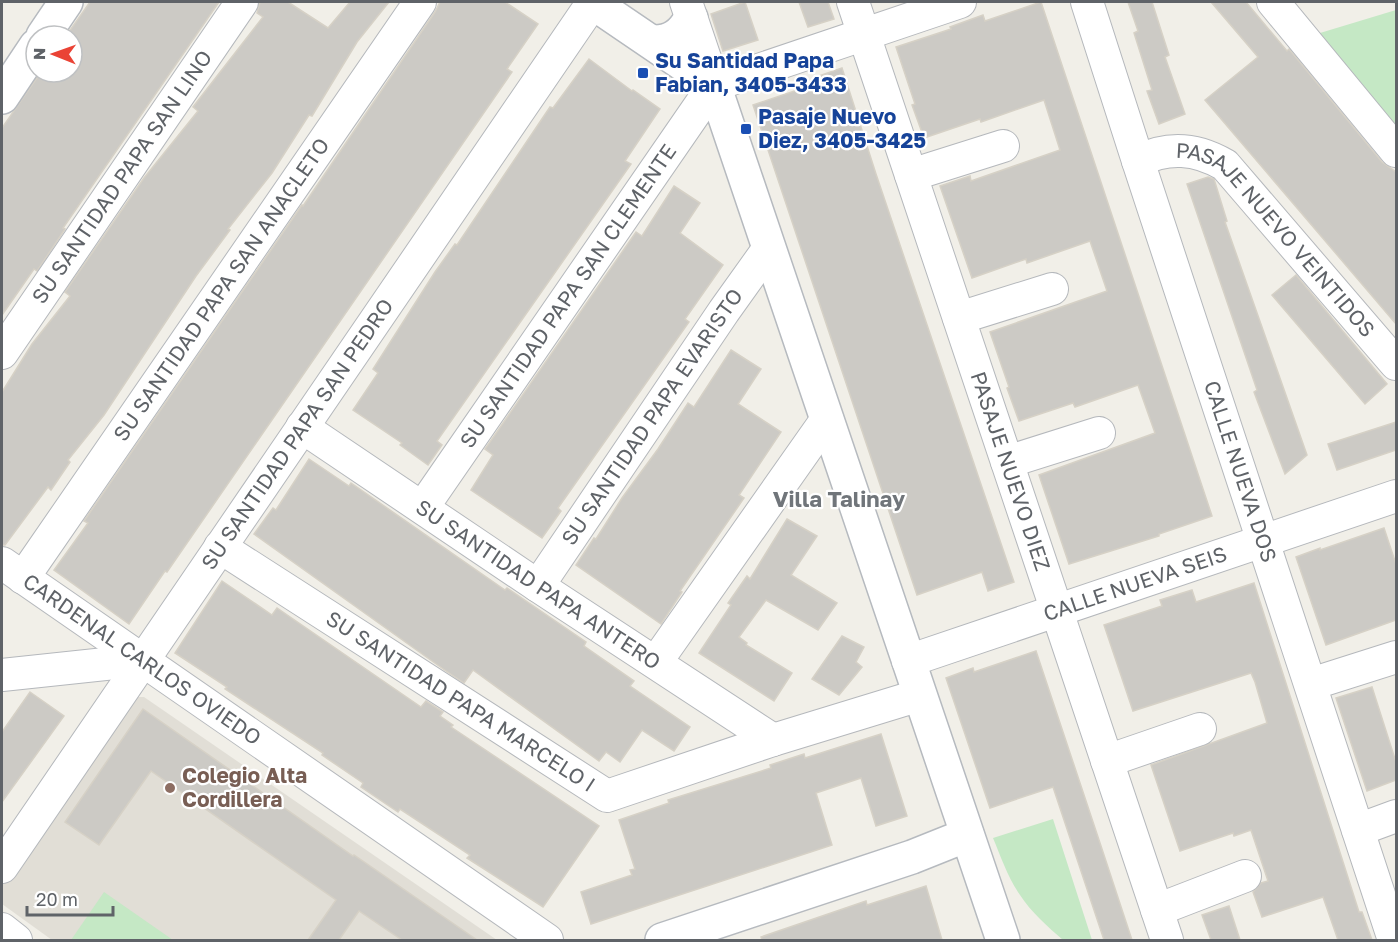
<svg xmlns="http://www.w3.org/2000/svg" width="1398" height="942" viewBox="0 0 1398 942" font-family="'Golos Text',sans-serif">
<rect width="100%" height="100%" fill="#f1efe8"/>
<path fill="#e1ded6" d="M126 697H144L497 940H52L2 904V880Z"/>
<g fill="#c5e8c5">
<path d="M1396 10V127L1320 33Z"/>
<path d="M1053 819 1092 940H1063C1048 927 1031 912 1020 895 1008 878 1001 857 993 838Z"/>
<path d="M104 892 173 940H71Z"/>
</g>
<g fill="#cccac5" stroke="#d6d1c6" stroke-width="1.5">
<path d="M90 2H219L63 228 65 229 37 271 34 269 2 315V128L41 72H72V36H66Z"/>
<path d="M260 2H288L328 28 350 2H389L357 42 312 116 309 115 272 173 228 229 230 230 196 276 104 415 68 460 70 462 51 490 48 487 5 545H2V392L32 344 70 296 65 292 144 178 198 111 193 107 263 17 257 13Z"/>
<path d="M440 2H505L538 24 507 69 512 72 167 572 165 571 129 624 54 570 88 523 84 521 302 205 303 206 435 12Z"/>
<path d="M745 2 758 40 723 51 711 14Z"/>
<path d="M799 2H828L834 19 808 27Z"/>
<path d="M1041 2 1212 516 1159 534V536L1069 564 1039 475 1155 433 1138 385 1075 407 1073 403 1019 421 1007 388 1009 387 990 332 1107 291 1090 241 1027 263 1026 259 972 278 940 186 970 176 971 181 1060 150 1044 100 981 122 980 119 924 138 912 105 915 104 896 47 951 29 950 27 983 15 985 21Z"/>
<path d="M1128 2H1152L1169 55 1165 57 1185 114 1159 124 1147 91 1152 90 1134 33 1138 31Z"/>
<path d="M1211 2H1246L1287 51 1289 49 1382 162 1396 172V324L1205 100 1258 57Z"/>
<path d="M589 59 632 91 633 90 660 109 625 161 631 164 437 441 442 445 428 465 400 445 402 443 353 410 378 373 373 369 435 272 455 244 457 245 550 107 553 108Z"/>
<path d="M842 68 876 174 1014 582 988 591 982 572 917 595 753 105 818 83 816 77Z"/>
<path d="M1208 177 1214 179 1227 221 1225 222 1307 455 1285 474 1254 392 1257 390 1187 184Z"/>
<path d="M674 186 700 203 680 233 723 265 685 319 689 322 558 508 561 511 542 538 471 490 493 455 485 449 636 232 642 236Z"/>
<path d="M1296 275 1387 384 1365 404 1272 295Z"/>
<path d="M731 350 761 369 738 404 781 432 739 495 744 498 680 591 682 592 661 624 576 565 594 538 596 539 622 498 658 449 688 403 694 407Z"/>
<path d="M1396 422V450L1337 470 1328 444Z"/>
<path d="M309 459 349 486 351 483 505 590 507 588 586 642 584 646 634 681 630 686 690 727 674 751 642 730 620 762 606 752 599 761 473 670 464 683 446 671 254 534 273 508 276 510Z"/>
<path d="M787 519 817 536 791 575 837 603 818 630 766 600 739 637 747 643 746 645 792 673 774 701 699 653 731 605 728 603 747 576 750 579Z"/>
<path d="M1384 528 1396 564V620L1326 645 1296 557 1320 548V550Z"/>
<path d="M222 581 272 615 277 608 421 707 426 701 443 712 440 716 453 725 451 727 599 826 543 907 467 858 470 855 400 809 398 812 361 787 363 783 322 755 323 753 225 689 227 687 175 653Z"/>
<path d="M1254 583 1359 912H1362L1372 940H1338L1323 897 1262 917 1253 892 1261 883 1268 881 1251 830 1234 836 1233 833 1180 851 1151 765 1267 723 1255 682 1251 673 1133 711 1104 625 1162 606 1160 600 1192 590 1196 602Z"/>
<path d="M842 636 864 647 856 662 862 667 839 695 812 679Z"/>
<path d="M1036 651 1100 843 1132 940H1104L1053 787 990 808 946 678 973 668 974 672Z"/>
<path d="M1372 687 1396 762V780L1367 791 1336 698Z"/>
<path d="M30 692 64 716 2 802V732Z"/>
<path d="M143 709 353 856 354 855 477 940H402L359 911 339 940H308L336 900 151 771 99 845 65 822Z"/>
<path d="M881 734 907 816 876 826 861 778 816 793 832 845 591 924 581 892 632 875 630 870 635 869 619 820 669 803 668 800 771 768 770 765 804 754 805 758Z"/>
<path d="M926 886 942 940H762L761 937 866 901 867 905Z"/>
<path d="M1229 906 1240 940H1211L1202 915Z"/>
</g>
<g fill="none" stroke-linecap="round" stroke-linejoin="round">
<g stroke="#b5b8bc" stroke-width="34">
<g id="street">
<path d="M686 2 714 85"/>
<path id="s1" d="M853 2 1167 940"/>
<path id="s2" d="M1087 2 1138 161 1394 940"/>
<path d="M1273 2 1396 151"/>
<path d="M714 85 960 2"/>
<path id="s3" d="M1138 161C1168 146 1196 148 1225 165L1396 364"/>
<path d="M911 175 1003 146"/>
<path d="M959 318 1052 289"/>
<path id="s4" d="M2 353 242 2"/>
<path id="s5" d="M302 427 538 586 773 740"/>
<path d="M1007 462 1099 433"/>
<path id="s6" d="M423 507 714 85"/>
<path id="s7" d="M220 547 607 796 773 740 920 695"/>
<path id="s8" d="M2 563 547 940"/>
<path id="s9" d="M23 578 420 2"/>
<path id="s10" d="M538 586 724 311 769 248"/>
<path id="s11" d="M908 661 1396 496"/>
<path d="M656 662 827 419"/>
<path d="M2 675 143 660"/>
<path d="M1311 684 1396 657"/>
<path d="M1107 761 1200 729"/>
<path d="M1358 830 1396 816"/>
<path id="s12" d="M2 867 593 2"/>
<path d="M1157 910 1245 876"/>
<path d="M2 929 16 940"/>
</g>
</g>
<g stroke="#b6babf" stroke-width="36">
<g id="secondary">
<path d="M592 2 714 85 1003 940"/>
<path d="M43 36 66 2"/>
<path d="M652 42C671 43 682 34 691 18"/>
<path d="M2 97 36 46"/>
<path d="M662 940 912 857 967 835"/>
</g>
</g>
<use href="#street" stroke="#fff" stroke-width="32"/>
<use href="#secondary" stroke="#fff" stroke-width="33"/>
</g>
<g fill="#1a4fb4" stroke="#fff" stroke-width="2">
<rect x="637" y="67" width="12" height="12" rx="3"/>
<rect x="740" y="123" width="12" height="12" rx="3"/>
</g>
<circle fill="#8d6e63" stroke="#fff" stroke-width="2" cx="170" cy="788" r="6"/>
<g text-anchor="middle" stroke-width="4.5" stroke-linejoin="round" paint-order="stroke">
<g font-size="21" font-weight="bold" fill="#164399" stroke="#fff" text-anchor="start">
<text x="655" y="68">Su Santidad Papa<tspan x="655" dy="24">Fabian, 3405-3433</tspan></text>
<text x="758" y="124">Pasaje Nuevo<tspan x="758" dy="24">Diez, 3405-3425</tspan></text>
</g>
<g font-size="21" fill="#5f6368" stroke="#fff">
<text dy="7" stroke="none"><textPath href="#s4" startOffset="213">SU SANTIDAD PAPA SAN LINO</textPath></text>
<text dy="7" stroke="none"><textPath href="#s3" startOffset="177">PASAJE NUEVO VEINTIDOS</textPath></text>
<text dy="7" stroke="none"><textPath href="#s9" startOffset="350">SU SANTIDAD PAPA SAN ANACLETO</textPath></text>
<text dy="7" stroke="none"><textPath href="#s6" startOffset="256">SU SANTIDAD PAPA SAN CLEMENTE</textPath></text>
<text dy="7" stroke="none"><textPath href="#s10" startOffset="204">SU SANTIDAD PAPA EVARISTO</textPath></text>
<text dy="7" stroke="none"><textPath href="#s12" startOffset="524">SU SANTIDAD PAPA SAN PEDRO</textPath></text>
<text dy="7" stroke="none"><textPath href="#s1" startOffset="495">PASAJE NUEVO DIEZ</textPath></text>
<text dy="7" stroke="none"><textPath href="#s2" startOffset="494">CALLE NUEVA DOS</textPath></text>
<text dy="7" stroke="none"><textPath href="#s5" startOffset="284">SU SANTIDAD PAPA ANTERO</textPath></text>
<text dy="7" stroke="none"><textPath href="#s11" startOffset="240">CALLE NUEVA SEIS</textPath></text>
<text dy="7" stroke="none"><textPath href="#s8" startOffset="170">CARDENAL CARLOS OVIEDO</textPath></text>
<text dy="7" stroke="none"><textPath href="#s7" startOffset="286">SU SANTIDAD PAPA MARCELO I</textPath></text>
</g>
<g font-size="21" font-weight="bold" fill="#785e54" stroke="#fff" text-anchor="start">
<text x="182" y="783">Colegio Alta<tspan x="182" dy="24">Cordillera</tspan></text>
</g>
<g font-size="22" font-weight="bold" fill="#70757a" stroke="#fff">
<text x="839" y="507">Villa Talinay</text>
</g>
</g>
<rect width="1398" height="942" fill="none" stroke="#5f6368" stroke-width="6"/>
<g transform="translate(54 54) rotate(271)"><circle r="28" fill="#ffffff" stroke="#bfc1c3" stroke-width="1.5"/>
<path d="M0-4.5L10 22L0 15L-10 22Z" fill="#ea4335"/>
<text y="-9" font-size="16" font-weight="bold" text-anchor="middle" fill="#5f6368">N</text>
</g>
<path d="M27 906v9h86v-9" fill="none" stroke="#5f6368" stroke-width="3"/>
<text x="36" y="906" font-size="18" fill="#5f6368" stroke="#ffffff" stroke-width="4.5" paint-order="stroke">20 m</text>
</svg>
